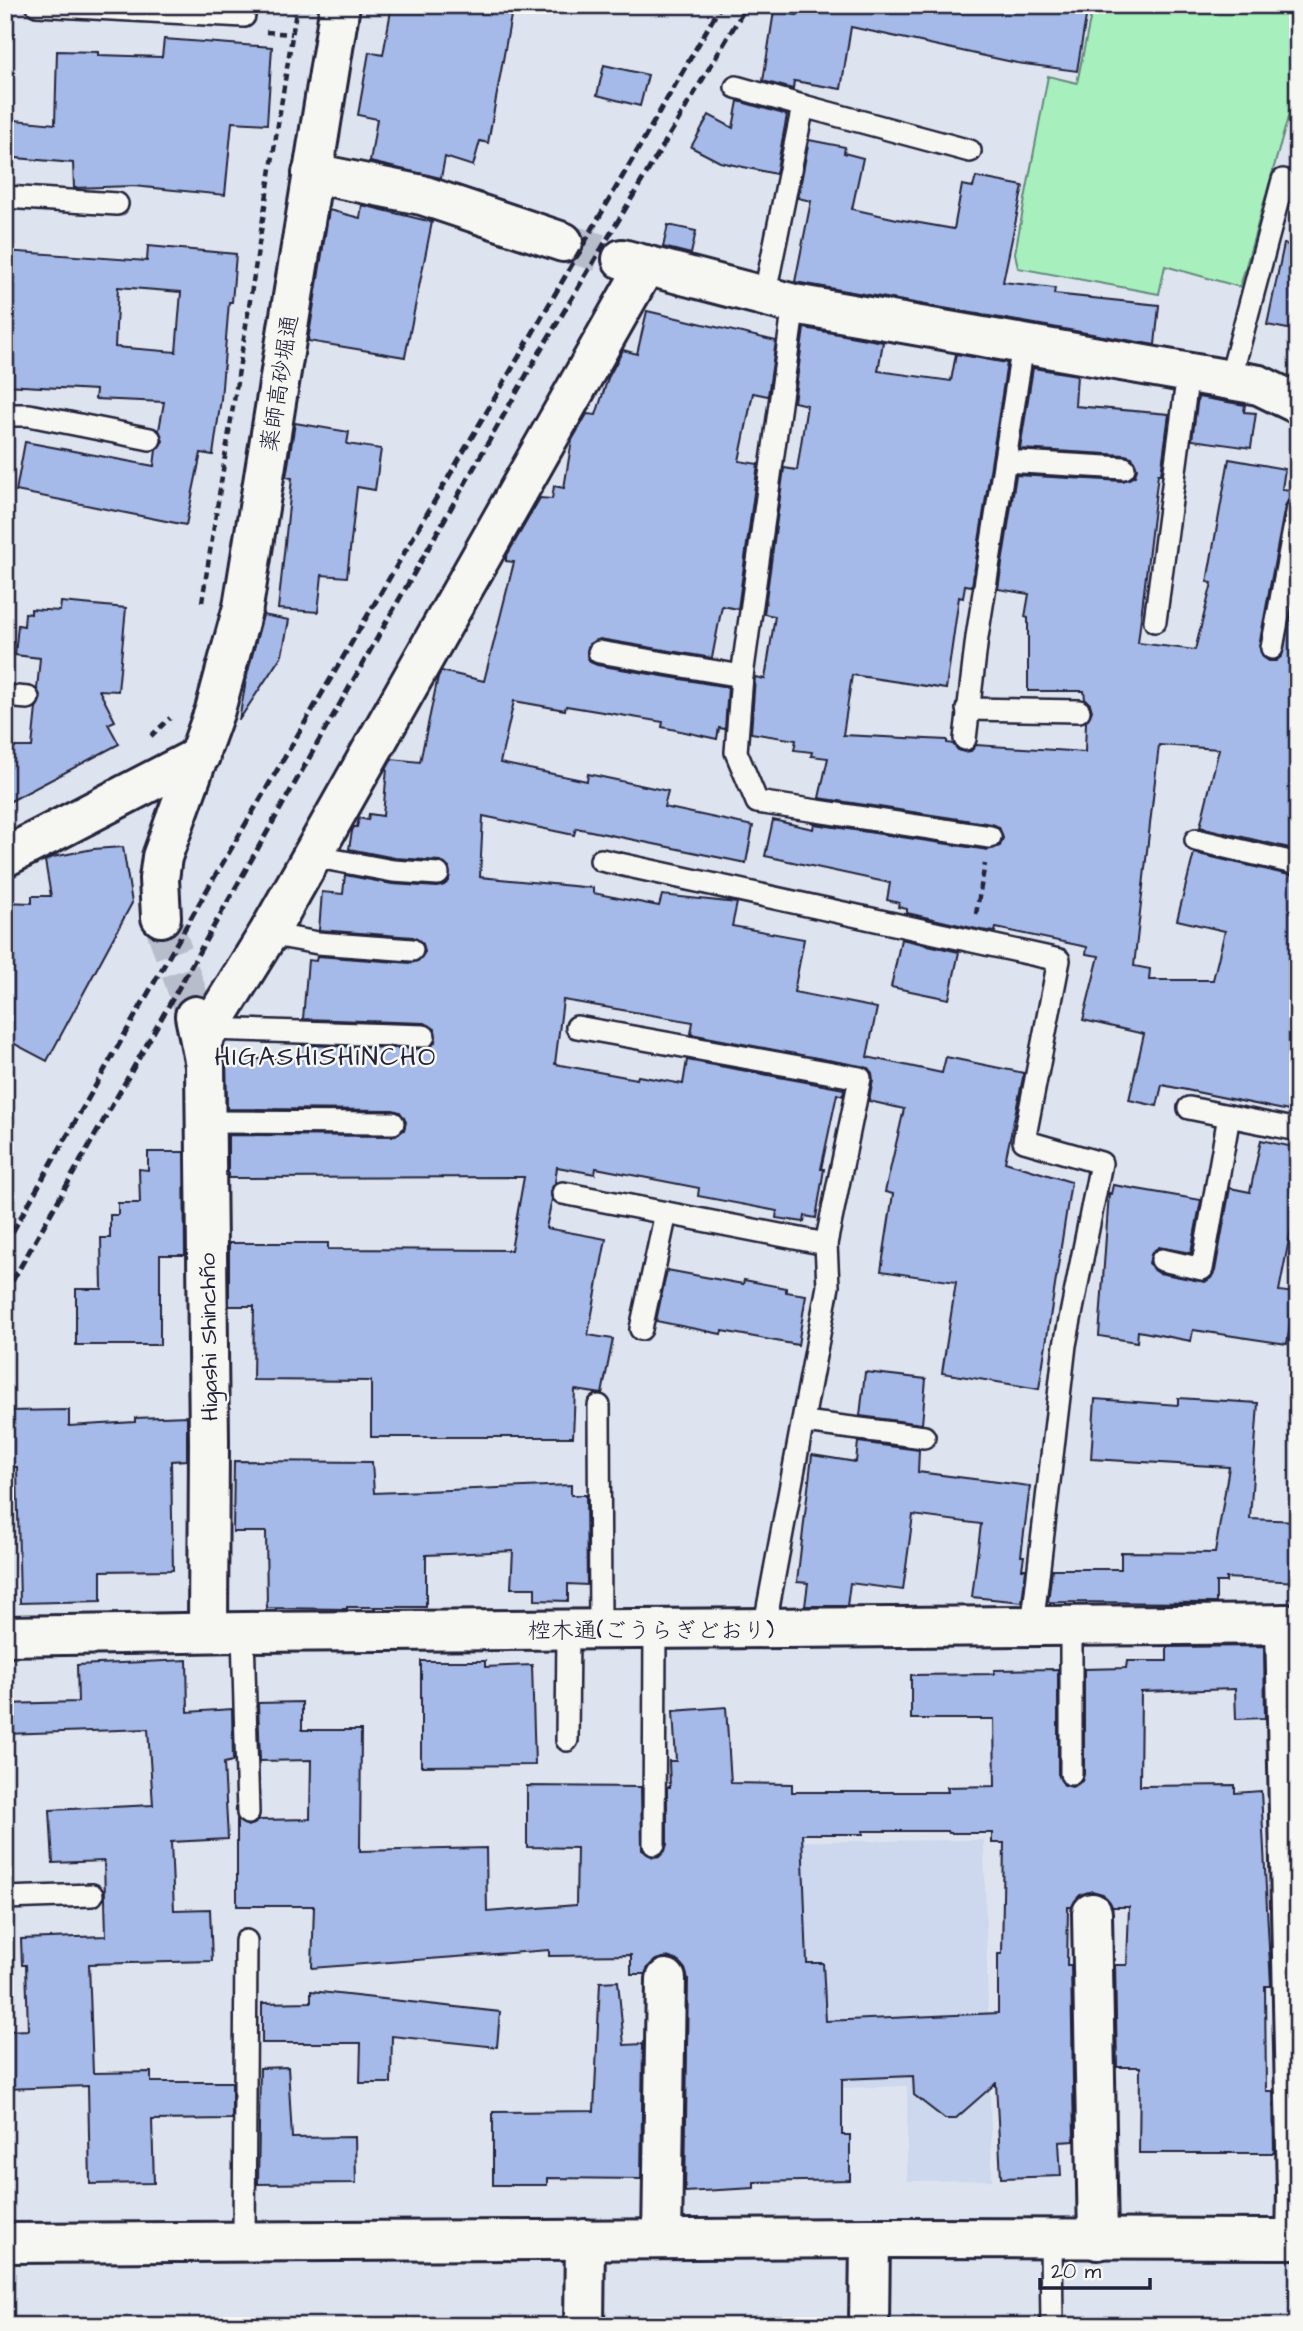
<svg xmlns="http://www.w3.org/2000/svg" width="1303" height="2331" viewBox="0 0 1303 2331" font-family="'Architects Daughter','Klee One',sans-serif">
<rect width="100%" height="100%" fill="#dee4ef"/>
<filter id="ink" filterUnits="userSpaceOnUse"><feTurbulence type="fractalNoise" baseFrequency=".0143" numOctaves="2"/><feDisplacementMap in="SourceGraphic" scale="14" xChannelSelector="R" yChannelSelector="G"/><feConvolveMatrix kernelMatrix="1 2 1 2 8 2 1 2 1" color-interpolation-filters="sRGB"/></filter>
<g filter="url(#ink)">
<path fill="#cdd7ed" d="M984 1840 992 2180 907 2181V2086L748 2091 734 1842Z"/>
<path fill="#a7f0be" stroke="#64897c" stroke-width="2" d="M1093 5H1298V82L1240 287 1165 266 1159 294 1018 268 1015 253 1048 76 1077 83Z"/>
<g fill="#a5bae8" stroke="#22223b" stroke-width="2" fill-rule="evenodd">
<path d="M392 5H513L488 143 480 141 473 166 445 157 441 178 370 162 377 119 358 115 369 52 383 55Z"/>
<path d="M800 5H1088L1077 71 1017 63 851 27 841 89 794 81 793 89 763 81 774 11 797 15Z"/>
<path d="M164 39 272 47 267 124 232 122 225 195 133 186 74 188 73 163 5 157V119L55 124 57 51 98 52V55L162 57Z"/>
<path d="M604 65 648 75 640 106 597 95Z"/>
<path d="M738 101 787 115 776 174 720 162 691 147 709 115 733 128Z"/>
<path d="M809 140 845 147 844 153 863 158 852 209 897 219 954 229 962 185 973 187 976 177 1023 186 1003 282 1055 288 1054 294 1159 305 1155 345 795 282 811 201 798 198Z"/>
<path d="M362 205 432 222 405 357 308 341 329 210 360 218Z"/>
<path d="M668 225 696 231 691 254 663 247Z"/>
<path d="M1284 244 1298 246V331L1267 325Z"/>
<path d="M148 246 236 254 232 302H229L221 399 213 455 201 453 186 525 16 491 25 442 154 466 156 450 163 441 159 430 164 402 95 399 96 390 5 385V251L147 261ZM118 287 181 292 176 352 115 347Z"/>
<path d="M647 311 776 341 768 396 753 393 739 461 758 464 738 609 722 606 712 658 600 639 589 644 587 656 590 662 597 665 728 687 725 729 719 728 717 739 662 727 663 722 566 706 565 710 514 701 500 763 587 781 588 774 668 791 664 807 753 826 746 863 576 828 574 835 483 816 480 877 593 888V893L659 906 662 895 737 903 732 926 804 939 794 992 877 1008 867 1057 942 1073 946 1057 1024 1073 1005 1162 1071 1182 1039 1389 942 1373 956 1282 881 1271 893 1194 885 1192 904 1109 869 1101 873 1080 872 1073 868 1068 691 1034 693 1022 563 1000 555 1064 637 1079 638 1076 683 1084 687 1060 844 1089 843 1096 837 1094 821 1169H824L816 1218 805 1216 804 1222 776 1218 777 1211 698 1196 699 1188 596 1168 595 1174 557 1167 555 1183 550 1191 552 1199 546 1228 606 1239 588 1335 613 1339 602 1394 575 1390 573 1437H371V1381L253 1380 254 1306H229V1243H328V1249L511 1250 524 1177 228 1178V1135L393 1136 404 1130 406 1122 400 1112 393 1110 227 1109 226 1059H300L301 1045 424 1049 431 1047 435 1042V1029L424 1023 303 1019 308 960 316 961 317 956 411 963 418 961 425 952 423 944 413 937 319 930 322 892 343 894 345 875 392 884 437 887 444 885 449 881V868L440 861 395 858 349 849 352 831 354 827H357L359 818 368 820 369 814 383 816 387 768 392 759 420 762 438 677 441 671 484 681 514 562 506 561V557L540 498 552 499 554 486 564 488 572 440 587 414 596 415 608 378 623 350 637 354Z"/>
<path d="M804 328 883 342 878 371 951 381 956 354 1007 363 972 586 965 585 963 598 959 597 946 689 852 675 843 735 947 740V743L953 744 958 750 964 752 971 751 976 745 1085 752 1086 722 1092 711 1090 704 1085 699 1084 691H1028V618L1025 617 1029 594 998 589 1016 475 1123 481 1135 476 1137 468 1132 457 1125 455 1020 449 1033 368 1077 375 1075 406 1169 414 1161 474H1158L1138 643 1195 650 1212 583 1207 582 1229 459 1285 469 1282 489 1298 491V495L1289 499 1285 506 1259 646 1263 657 1269 661H1276L1282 656 1298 581V850L1200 827 1219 749 1159 745 1134 966 1150 969 1149 980H1213L1225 931 1177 920 1194 853 1298 877V1094L1294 1112 1162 1085 1157 1106 1129 1100 1144 1034 1083 1020 1099 956 1086 954 1087 947 996 928 995 932 981 930 907 913V909L898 907 899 903 887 900 890 883 765 856 773 820 813 829 814 824 988 850 1000 846 1003 838 999 827 992 824 819 798 828 758 811 756 812 752 794 750 796 740 751 733 755 677 765 679 775 616 764 614 784 468 797 470 807 405 794 402Z"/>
<path d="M1198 397 1245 405 1244 412 1256 413 1251 448 1192 440Z"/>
<path d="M295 423 349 432 347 444 381 449 375 490 357 487 347 577 322 575 318 612 278 609 292 478 286 477Z"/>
<path d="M61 602 126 608 118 691 99 690 115 721 108 724 119 744 5 804V747H32L36 708 41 698 37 689 40 658 15 655 18 625 24 626 25 613 31 614V609L60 611Z"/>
<path d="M263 615 289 620 282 655 239 720 247 675Z"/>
<path d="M123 847 132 903 47 1061 5 1039V902L32 903V896H51L45 861 53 857 93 849Z"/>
<path d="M901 939 959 952 949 999 891 987Z"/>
<path d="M1261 1140 1298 1148V1194L1279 1291 1295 1293 1287 1344 1193 1330 1191 1341 1138 1331 1137 1342 1099 1336 1109 1193 1111 1194 1113 1185 1201 1200 1191 1253 1159 1247 1152 1252 1149 1263 1153 1269 1159 1273 1205 1282 1211 1278 1215 1271 1230 1188 1250 1192Z"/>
<path d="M148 1152H184L185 1255H160V1345H76V1289H102L101 1238H110V1215H118V1203H140L139 1169 148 1170Z"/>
<path d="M667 1270 743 1284 744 1280 786 1288V1292L806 1295 798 1345 722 1331 721 1334 656 1321Z"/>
<path d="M865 1372 926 1379 922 1424 860 1416Z"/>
<path d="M1178 1398 1258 1403 1250 1519 1298 1521V1582L1226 1578V1582H1216V1603L1048 1602 1052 1569H1121V1552L1215 1553 1229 1467 1091 1459 1095 1399 1178 1405Z"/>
<path d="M69 1410V1426L135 1422V1418L187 1416V1460L171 1461 173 1570 101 1571V1601L20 1603 17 1467H7L6 1411Z"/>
<path d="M858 1442 919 1450 918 1472 1030 1486 1021 1556H1024L1022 1569H1026L1022 1602 972 1597 981 1524 913 1515 903 1590 850 1583 847 1606H805L808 1583 797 1582 812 1455 856 1462Z"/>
<path d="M234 1461 372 1462 374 1493 571 1485V1495H586L587 1585 568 1584V1601L535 1600V1588H511L513 1551 426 1555V1607H347V1609L267 1608 266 1532H233Z"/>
<path d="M1264 1646 1265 1718 1236 1719 1235 1689 1141 1692 1140 1786 1235 1785V1793L1261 1791 1271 1986H1265L1266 2091H1273L1274 2153H1139L1140 2067H1117L1115 1965H1127L1129 1907H1112L1103 1894 1092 1891 1080 1895 1072 1907H1068L1067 1965H1071L1074 2141 1059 2142 1061 2176 1001 2178 996 2083 955 2119H945L914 2095 913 2076 842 2079V2135H850V2180L754 2182V2188L685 2192 688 1979 685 1969 678 1961 667 1957 656 1960 648 1967 645 1974H631V1955L549 1956V1950L312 1968 314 1906H237V1820L248 1826 254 1824 259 1820 310 1819 311 1760 260 1761 258 1703 302 1702V1730H361L360 1851 486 1848 487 1912 576 1905 577 1848 527 1847V1786L641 1787 642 1850 653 1857 660 1856 665 1851 667 1844V1787H670L669 1761H676L673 1711 726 1707 731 1783 792 1784V1792H948L947 1787 995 1786 994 1719H911V1675L994 1674V1670L1058 1669V1774L1064 1785 1072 1787 1082 1781 1084 1774V1669L1126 1668 1127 1661H1167V1647ZM863 1831H948L949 1833H992V1843H1004L1002 1954H998V2013L826 2021 823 1963H807L802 1834H863Z"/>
<path d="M187 1660 188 1712 232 1709 233 1761 224 1763 228 1839 171 1842 174 1910 210 1909 212 1961 89 1964 93 2073 151 2072V2082H232V2119L152 2120 154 2183 90 2184 88 2086 5 2089V2031L28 2030 26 1965H22L21 1939 106 1936 104 1861 53 1863 50 1810 153 1805 148 1729 5 1734V1704L78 1702 77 1665Z"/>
<path d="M421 1661H485V1667L532 1665 535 1765 421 1766Z"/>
<path d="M618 1981 624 2045 643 2044 641 2179 547 2178V2185H493V2112L594 2111 600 1982Z"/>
<path d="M311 1991 500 2012 497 2047 392 2036 391 2083H360L361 2043H262V2003L311 2002Z"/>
<path d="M288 2067 292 2138 355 2137 356 2183 258 2184 260 2068Z"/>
</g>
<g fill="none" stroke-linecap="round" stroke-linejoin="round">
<g stroke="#b8bdcb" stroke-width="38" stroke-dasharray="38 19" stroke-linecap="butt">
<path d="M563 242 622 259"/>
<path d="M161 917 193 1008"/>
</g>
<g stroke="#22223b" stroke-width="26">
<g id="service">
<path d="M37 5 244 16"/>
<path d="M736 87 803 106 764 298"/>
<path d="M803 106 970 151"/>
<path d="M5 197 117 204"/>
<path d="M794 304 742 676 736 752 757 802 990 837"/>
<path d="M1230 380 1283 180"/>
<path d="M5 415H29L150 439"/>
<path d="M1005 461 1124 468"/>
<path d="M1155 621 1188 373"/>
<path d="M1272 648 1298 508"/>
<path d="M599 652 742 676"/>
<path d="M5 696 28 698"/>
<path d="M967 709 1079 711"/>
<path d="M965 739 977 637 1023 345"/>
<path d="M1196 840 1298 864"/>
<path d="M312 856 393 871 438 874"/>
<path d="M601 860 1059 960 1024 1141 1101 1163 1065 1345 1032 1627"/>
<path d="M268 934 318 943 412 950"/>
<path d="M577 1027 860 1078 826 1244 828 1286 764 1629"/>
<path d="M209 1029 424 1036"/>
<path d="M1189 1108 1298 1130"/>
<path d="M206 1122 393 1123"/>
<path d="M563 1193 826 1244"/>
<path d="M1162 1260 1202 1269 1229 1116"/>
<path d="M641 1329 666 1213"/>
<path d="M599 1406 600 1630"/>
<path d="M804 1422 924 1437"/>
<path d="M243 1632 248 1813"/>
<path d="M567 1740 568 1630"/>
<path d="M1071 1774V1627"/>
<path d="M654 1844 655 1630"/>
<path d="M5 1898 92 1895"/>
<path d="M1051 2240 1052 2326"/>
<path d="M244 2242 246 1941"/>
</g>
</g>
<g stroke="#22223b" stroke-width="44">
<g id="minor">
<path d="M312 173 422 195 563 242"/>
<path d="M622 259 794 304 1259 385 1298 404"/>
<path d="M5 857 200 756"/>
<path d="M161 917 159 879 162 857 215 710 243 607 340 5"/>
<path d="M195 1016 205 1065 209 1442 208 1632"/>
<path d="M201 1042 268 934 646 265"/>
<path d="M1285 1624 1297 2192 1296 2239"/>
<path d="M5 1636 243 1632 1298 1624"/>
<path d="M1092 1913 1098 2240"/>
<path d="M662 2239 666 1979"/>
<path d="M584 2326 585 2239"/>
<path d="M869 2326 870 2238"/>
</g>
</g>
<g stroke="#22223b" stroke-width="44">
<path id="tertiary" d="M5 2243 870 2238 1298 2239"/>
</g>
<g stroke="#22223b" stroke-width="4.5" stroke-dasharray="7 5" stroke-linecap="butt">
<path d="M266 32 292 34"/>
<path d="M202 602 297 5"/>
<path d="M151 736 170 718"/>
<path d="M976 914 985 864"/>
<path d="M1295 2288 1296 2326"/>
</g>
<use href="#service" stroke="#f6f6f2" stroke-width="21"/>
<use href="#minor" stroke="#f6f6f2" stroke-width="38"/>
<use href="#tertiary" stroke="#f6f6f2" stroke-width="38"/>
<g stroke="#22223b" stroke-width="5" stroke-dasharray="10 5" stroke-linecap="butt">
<path d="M5 1245 200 902 524 348 721 5"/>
<path d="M5 1294 535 360 747 5"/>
</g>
</g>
</g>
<g text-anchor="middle" stroke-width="5" stroke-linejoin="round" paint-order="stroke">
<g font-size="23" fill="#22223b" stroke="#f6f6f2">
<text transform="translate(279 383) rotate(-81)" y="8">薬師高砂堀通</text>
<text transform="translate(208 1337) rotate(-91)" y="8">Higashi Shinchño</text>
<text x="651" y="1638">椌木通(ごうらぎどおり)</text>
</g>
<g font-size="26" letter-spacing="2" fill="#22223b" stroke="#f6f6f2">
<text x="326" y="1065">HIGASHISHINCHO</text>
</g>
</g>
<rect width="1303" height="2331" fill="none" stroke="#f6f6f2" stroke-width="28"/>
<rect x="14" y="14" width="1275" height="2303" fill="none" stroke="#22223b" stroke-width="2.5" filter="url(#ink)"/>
<path d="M1040 2278v10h110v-10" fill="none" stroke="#22223b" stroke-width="3.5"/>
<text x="1051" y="2278" font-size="21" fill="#22223b" stroke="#f6f6f2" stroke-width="5" paint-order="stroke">20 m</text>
</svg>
